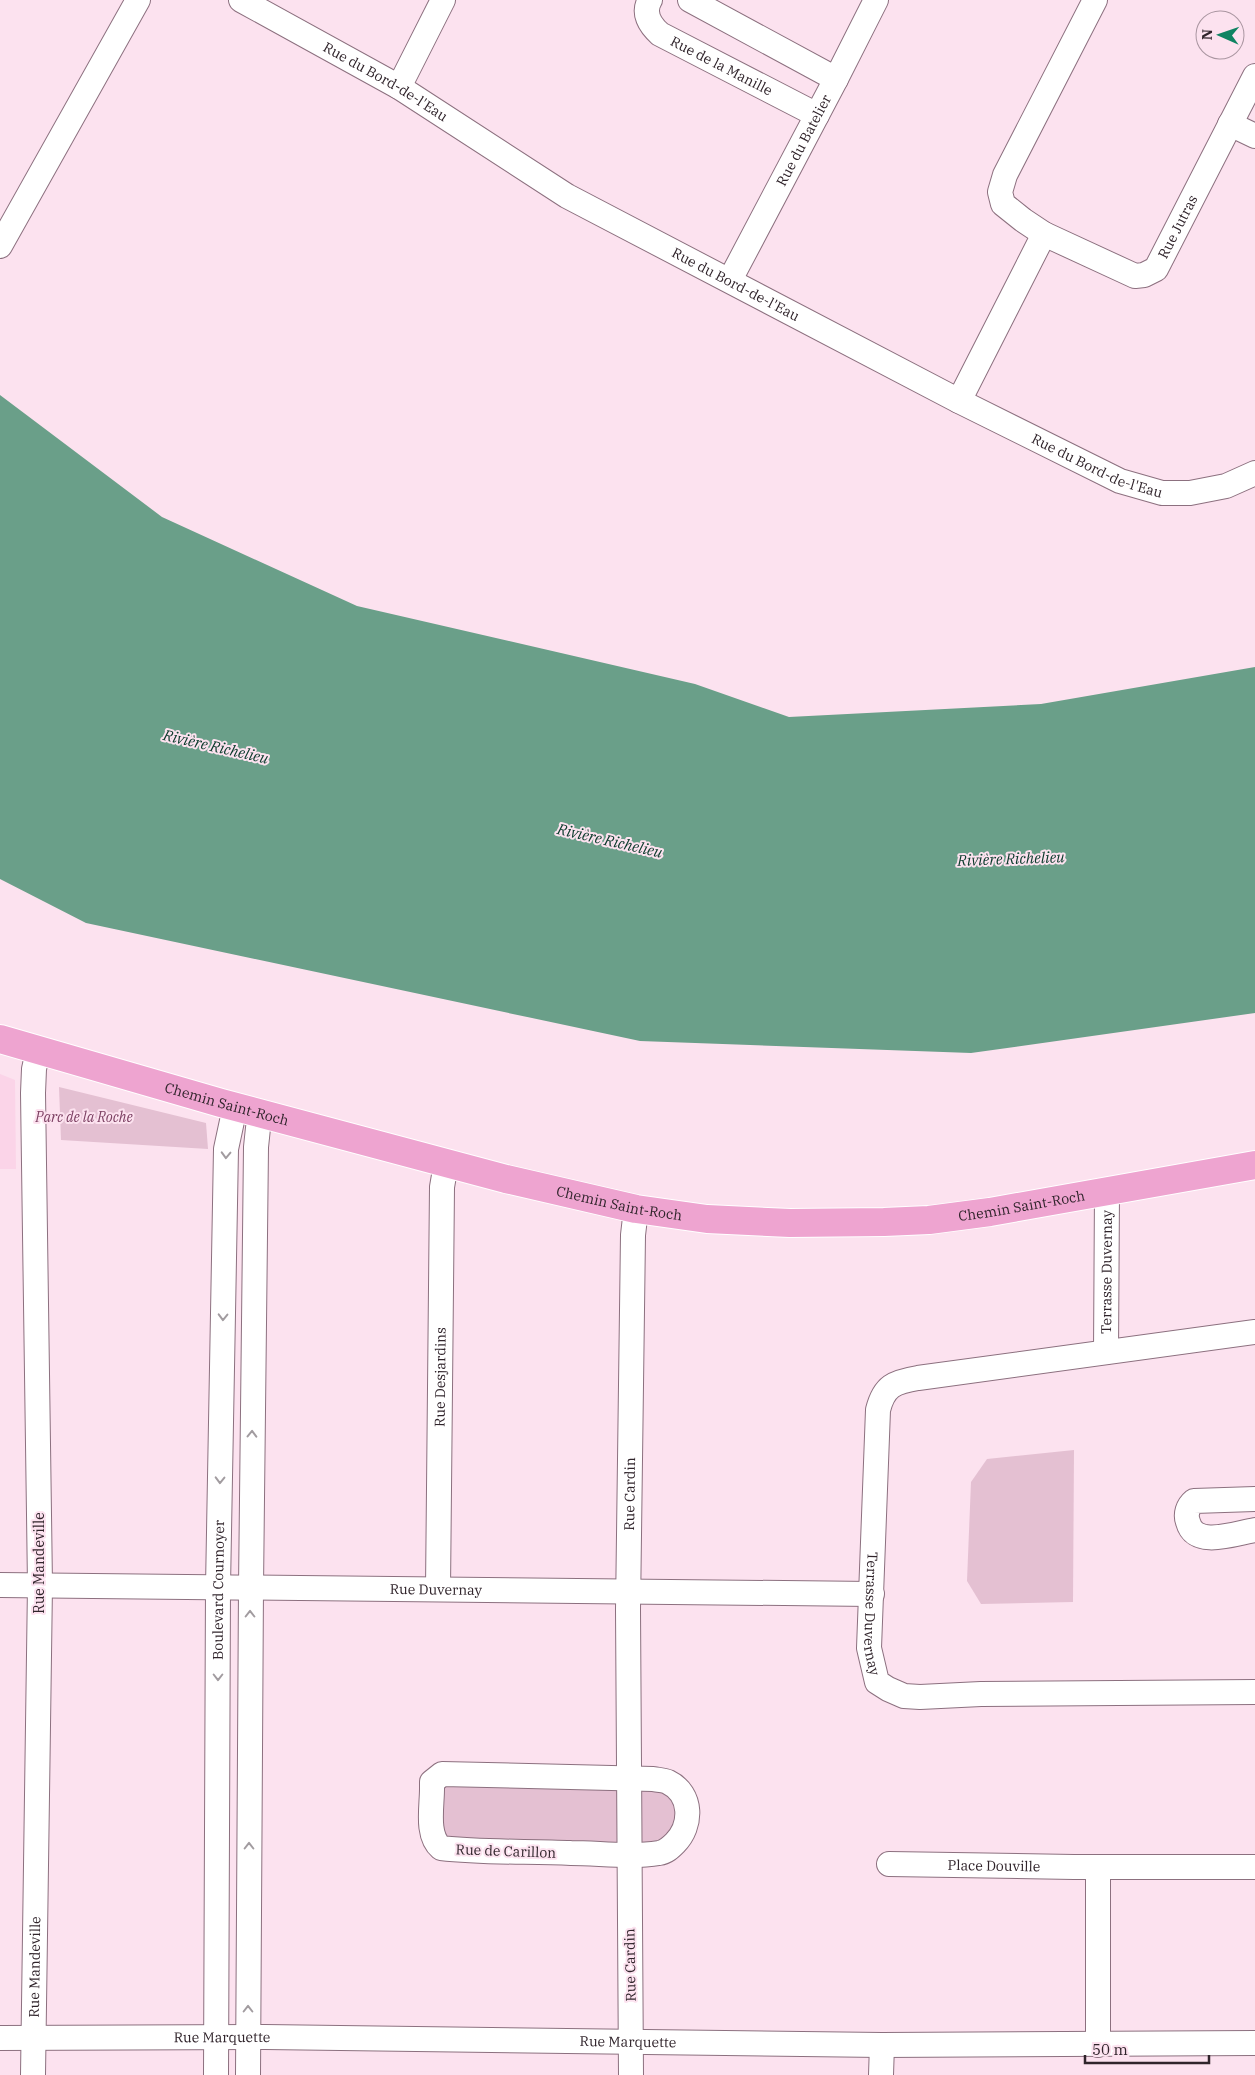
<svg xmlns="http://www.w3.org/2000/svg" width="1255" height="2075" viewBox="0 0 1255 2075" font-family="'IBM Plex Serif',serif">
<rect width="100%" height="100%" fill="#fce2ef"/>
<path fill="#fbd4e8" d="M0 1074 15 1080 16 1169H0Z"/>
<g fill="#e4c0d2">
<path d="M59 1087 206 1123 208 1149 61 1140Z"/>
<path d="M1074 1450 1073 1602 981 1604 967 1581 971 1482 987 1459Z"/>
<path d="M443 1775H659L688 1815 657 1851 434 1836Z"/>
</g>
<path fill="#6a9f89" d="M0 395 162 517 357 606 695 684 789 717 1041 704 1255 667V1013L971 1053 640 1041 86 923 0 879Z"/>
<g fill="none" stroke-linecap="round" stroke-linejoin="round">
<g stroke="#8c707f" stroke-width="26">
<g id="minor">
<path id="s1" d="M241 0 399 87 567 196 959 401 1120 481 1162 493H1190L1226 486 1255 473"/>
<path id="s2" d="M650 0C642 13 650 25 660 34L817 115"/>
<path d="M690 0 836 79"/>
<path id="s3" d="M1095 0 1005 175 1000 192 1003 204 1023 220 1044 234 1135 276 1144 275 1156 269 1255 76"/>
<path d="M399 87 443 0"/>
<path d="M1230 124 1255 136"/>
<path d="M0 246 138 0"/>
<path id="s4" d="M730 280 836 79 876 0"/>
<path d="M959 401 1044 234"/>
<path id="s5" d="M1255 1332 918 1378C894 1382 884 1386 878 1410L869 1648 877 1682 888 1689 904 1696 920 1697 981 1694 1255 1692"/>
<path id="s6" d="M1106 1352 1107 1192"/>
<path d="M1255 1499 1194 1501C1188 1506 1185 1514 1188 1522 1195 1549 1236 1533 1255 1530"/>
<path id="s7" d="M0 1585 872 1594"/>
<path id="s8" d="M438 1589 442 1187 446 1164"/>
<path d="M442 1774 653 1779C658 1780 664 1780 668 1782 693 1794 692 1826 675 1843 670 1848 666 1852 659 1853 631 1858 599 1853 571 1853 528 1851 484 1853 441 1848 426 1835 432 1807 432 1789V1782Z"/>
<path id="s9" d="M889 1864 1074 1867H1255"/>
<path d="M1098 1867V2045"/>
<path id="s10" d="M0 2038 265 2037 882 2045 1255 2043"/>
<path id="s11" d="M33 2075 40 1585 33 1093 34 1069 38 1051"/>
<path id="s12" d="M216 2075 218 1587 226 1149 235 1107"/>
<path d="M248 2075 251 1587 256 1147 258 1128 262 1114"/>
<path id="s13" d="M631 2075 628 1610 633 1235 636 1209"/>
<path d="M881 2075 882 2045"/>
</g>
</g>
<g stroke="#fff" stroke-width="30">
<g id="major">
<path id="s14" d="M0 1039 221 1103 506 1179 636 1209 707 1219 790 1223 884 1222 929 1220 990 1212 1255 1165"/>
</g>
</g>
<use href="#minor" stroke="#fff" stroke-width="24"/>
<use href="#major" stroke="#eea4d0" stroke-width="28"/>
</g>
<defs><path id="oneway-chevron" d="M-2-3.5L2.5 0L-2 3.5" fill="none" stroke-width="1.6" stroke-linecap="round" stroke-linejoin="round" transform="scale(1.25)"/></defs>
<g stroke="#a29ca0">
<use href="#oneway-chevron" transform="translate(226 1155) rotate(92)"/>
<use href="#oneway-chevron" transform="translate(223 1317) rotate(91)"/>
<use href="#oneway-chevron" transform="translate(252 1434) rotate(-89)"/>
<use href="#oneway-chevron" transform="translate(220 1480) rotate(91)"/>
<use href="#oneway-chevron" transform="translate(250 1614) rotate(-90)"/>
<use href="#oneway-chevron" transform="translate(218 1677) rotate(90)"/>
<use href="#oneway-chevron" transform="translate(249 1846) rotate(-90)"/>
<use href="#oneway-chevron" transform="translate(248 2009) rotate(-90)"/>
</g>
<g text-anchor="middle" stroke-width="4" stroke-linejoin="round" paint-order="stroke">
<g font-size="14" fill="#30242b" stroke="#fce2ef">
<text dy="5" stroke="none"><textPath href="#s2" startOffset="108">Rue de la Manille</textPath></text>
<text dy="5" stroke="none"><textPath href="#s1" startOffset="166">Rue du Bord-de-l'Eau</textPath></text>
<text dy="5" stroke="none"><textPath href="#s4" startOffset="158">Rue du Batelier</textPath></text>
<text dy="5" stroke="none"><textPath href="#s3" startOffset="448">Rue Jutras</textPath></text>
<text dy="5" stroke="none"><textPath href="#s1" startOffset="571">Rue du Bord-de-l'Eau</textPath></text>
<text dy="5" stroke="none"><textPath href="#s1" startOffset="976">Rue du Bord-de-l'Eau</textPath></text>
<text dy="5" stroke="none"><textPath href="#s14" startOffset="236">Chemin Saint-Roch</textPath></text>
<text dy="5" stroke="none"><textPath href="#s14" startOffset="641">Chemin Saint-Roch</textPath></text>
<text dy="5" stroke="none"><textPath href="#s14" startOffset="1046">Chemin Saint-Roch</textPath></text>
<text dy="5" stroke="none"><textPath href="#s6" startOffset="80">Terrasse Duvernay</textPath></text>
<text dy="5" stroke="none"><textPath href="#s8" startOffset="212">Rue Desjardins</textPath></text>
<text dy="5" stroke="none"><textPath href="#s13" startOffset="581">Rue Cardin</textPath></text>
<text transform="translate(39 1563) rotate(-90)" y="5">Rue Mandeville</text>
<text dy="5" stroke="none"><textPath href="#s7" startOffset="436">Rue Duvernay</textPath></text>
<text dy="5" stroke="none"><textPath href="#s12" startOffset="485">Boulevard Cournoyer</textPath></text>
<text dy="5" stroke="none"><textPath href="#s5" startOffset="600">Terrasse Duvernay</textPath></text>
<text transform="translate(506 1851) rotate(2)" y="5">Rue de Carillon</text>
<text dy="5" stroke="none"><textPath href="#s9" startOffset="105">Place Douville</textPath></text>
<text transform="translate(630 1965) rotate(-91)" y="5">Rue Cardin</text>
<text dy="5" stroke="none"><textPath href="#s11" startOffset="108">Rue Mandeville</textPath></text>
<text dy="5" stroke="none"><textPath href="#s10" startOffset="222">Rue Marquette</textPath></text>
<text dy="5" stroke="none"><textPath href="#s10" startOffset="628">Rue Marquette</textPath></text>
</g>
<g font-size="14" font-style="italic" fill="#7d4063" stroke="#fce2ef">
<text x="84" y="1122">Parc de la Roche</text>
</g>
<g font-size="15" font-style="italic" fill="#09392a" stroke="#fce2ef">
<text transform="translate(216 747) rotate(13)" y="5">Rivière Richelieu</text>
<text transform="translate(610 841) rotate(13)" y="5">Rivière Richelieu</text>
<text transform="translate(1011 859) rotate(-2)" y="5">Rivière Richelieu</text>
</g>
</g>
<g transform="translate(1220 35) rotate(272)"><circle r="24" fill="#fce2ef" stroke="#aa96a1"/>
<path d="M0-4L9 19L0 12L-9 19Z" fill="#0f8362"/>
<text y="-8" font-size="14" font-weight="bold" text-anchor="middle" fill="#30242b">N</text>
</g>
<path d="M1085 2055v8h124v-8" fill="none" stroke="#30242b" stroke-width="2.5"/>
<text x="1092" y="2055" font-size="15" fill="#30242b" stroke="#fce2ef" stroke-width="4" paint-order="stroke">50 m</text>
</svg>
